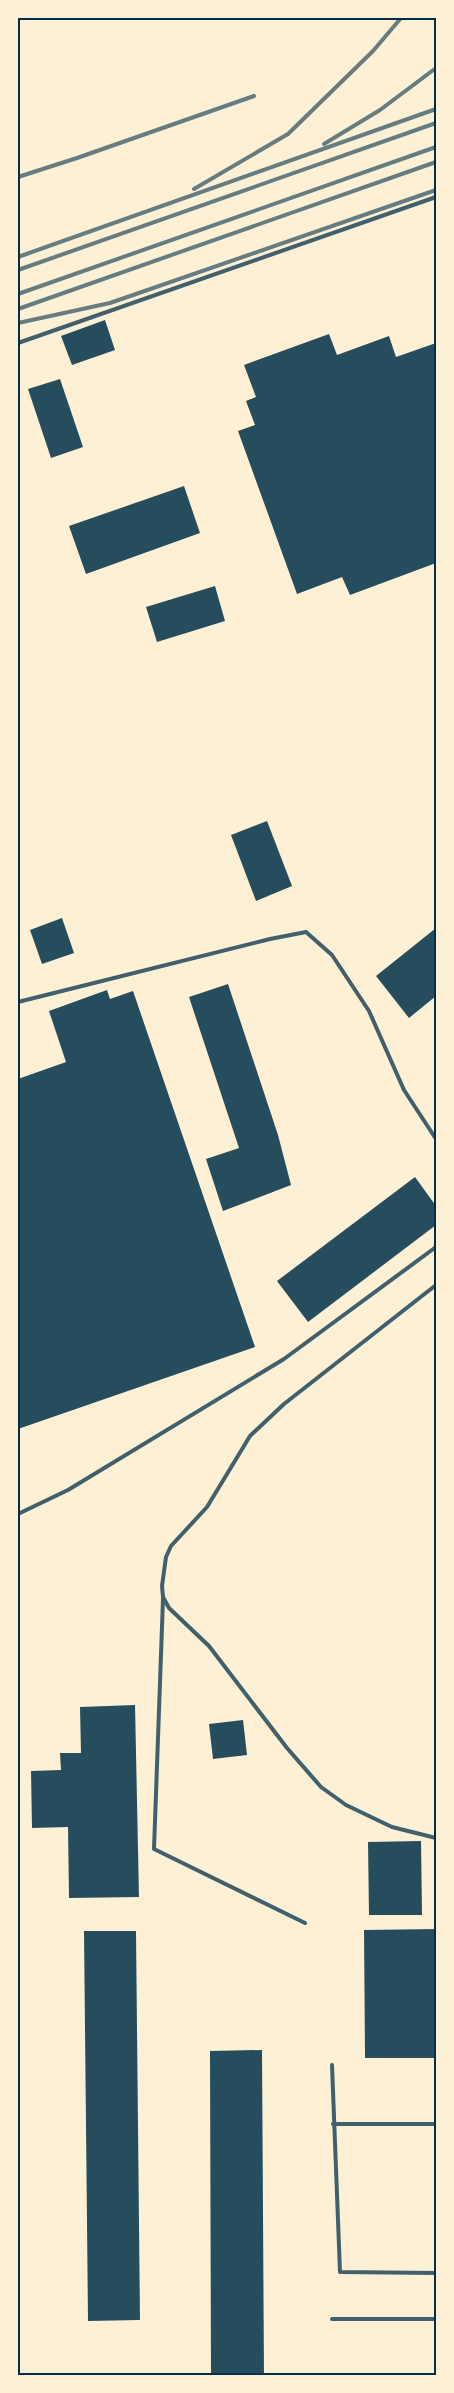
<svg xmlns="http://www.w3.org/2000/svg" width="454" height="2393" viewBox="0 0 454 2393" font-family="'DejaVu Sans',sans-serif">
<rect width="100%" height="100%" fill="#fdf0d5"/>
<g fill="#264d5e">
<path d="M105 320 115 350 72 365 61 336Z"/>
<path d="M329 334 337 355 389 336 396 357 436 343V563L350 595 342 577 297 594 238 431 255 425 246 401 256 397 244 365Z"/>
<path d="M60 379 83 447 51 458 28 389Z"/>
<path d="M184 486 200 533 86 574 69 526Z"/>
<path d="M215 586 225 621 157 642 146 607Z"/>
<path d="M267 821 292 886 256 901 231 835Z"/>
<path d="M62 918 74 953 42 964 30 930Z"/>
<path d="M436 928V996L409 1018 376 976Z"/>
<path d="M228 984 278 1135 291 1185 223 1211 206 1159 239 1148 189 997Z"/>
<path d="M107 990 110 999 133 991 255 1347 18 1429V1079L66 1062 49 1011Z"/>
<path d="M415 1177 436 1206V1225L308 1322 277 1281Z"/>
<path d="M135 1705 139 1897 69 1898 68 1827 32 1828 31 1771 61 1770 60 1753H81L80 1707Z"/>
<path d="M243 1720 247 1755 213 1759 209 1724Z"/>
<path d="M421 1841 422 1915H369L368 1842Z"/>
<path d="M436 1929V2058H365L364 1930Z"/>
<path d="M84 1931H136L140 2320 88 2321Z"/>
<path d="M262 2050 264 2376H211L210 2051Z"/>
</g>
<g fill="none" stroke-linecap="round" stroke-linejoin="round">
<g stroke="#3f606c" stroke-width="4">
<path d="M18 343 436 197"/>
<path d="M18 1002 270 939 306 932 332 955 369 1011 404 1090 436 1139"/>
<path d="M436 1285 284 1404 250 1436 207 1507 171 1546 166 1557 162 1586 163 1597 169 1608 209 1646 287 1748 321 1787 346 1805 392 1827 436 1838"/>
<path d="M18 1514 68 1490 284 1359 436 1247"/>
<path d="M163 1599 154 1849 305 1923"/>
<path d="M332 2065 340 2272 436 2273"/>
<path d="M333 2124H436"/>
<path d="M332 2319H436"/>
</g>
<g stroke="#657d81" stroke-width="4">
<path d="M324 144 380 110 436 68"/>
<path d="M18 177 77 158 254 96"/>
<path d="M194 189 288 134 373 51 401 18"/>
<path d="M18 257 436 109"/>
<path d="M18 270 436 123"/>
<path d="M18 294 436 147"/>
<path d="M18 309 436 162"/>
<path d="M18 323 110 303 436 190"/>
</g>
</g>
<rect width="454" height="2393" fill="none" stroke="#fdf0d5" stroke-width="38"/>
<rect x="19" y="19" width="416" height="2355" fill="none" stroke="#003049" stroke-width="2"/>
</svg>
